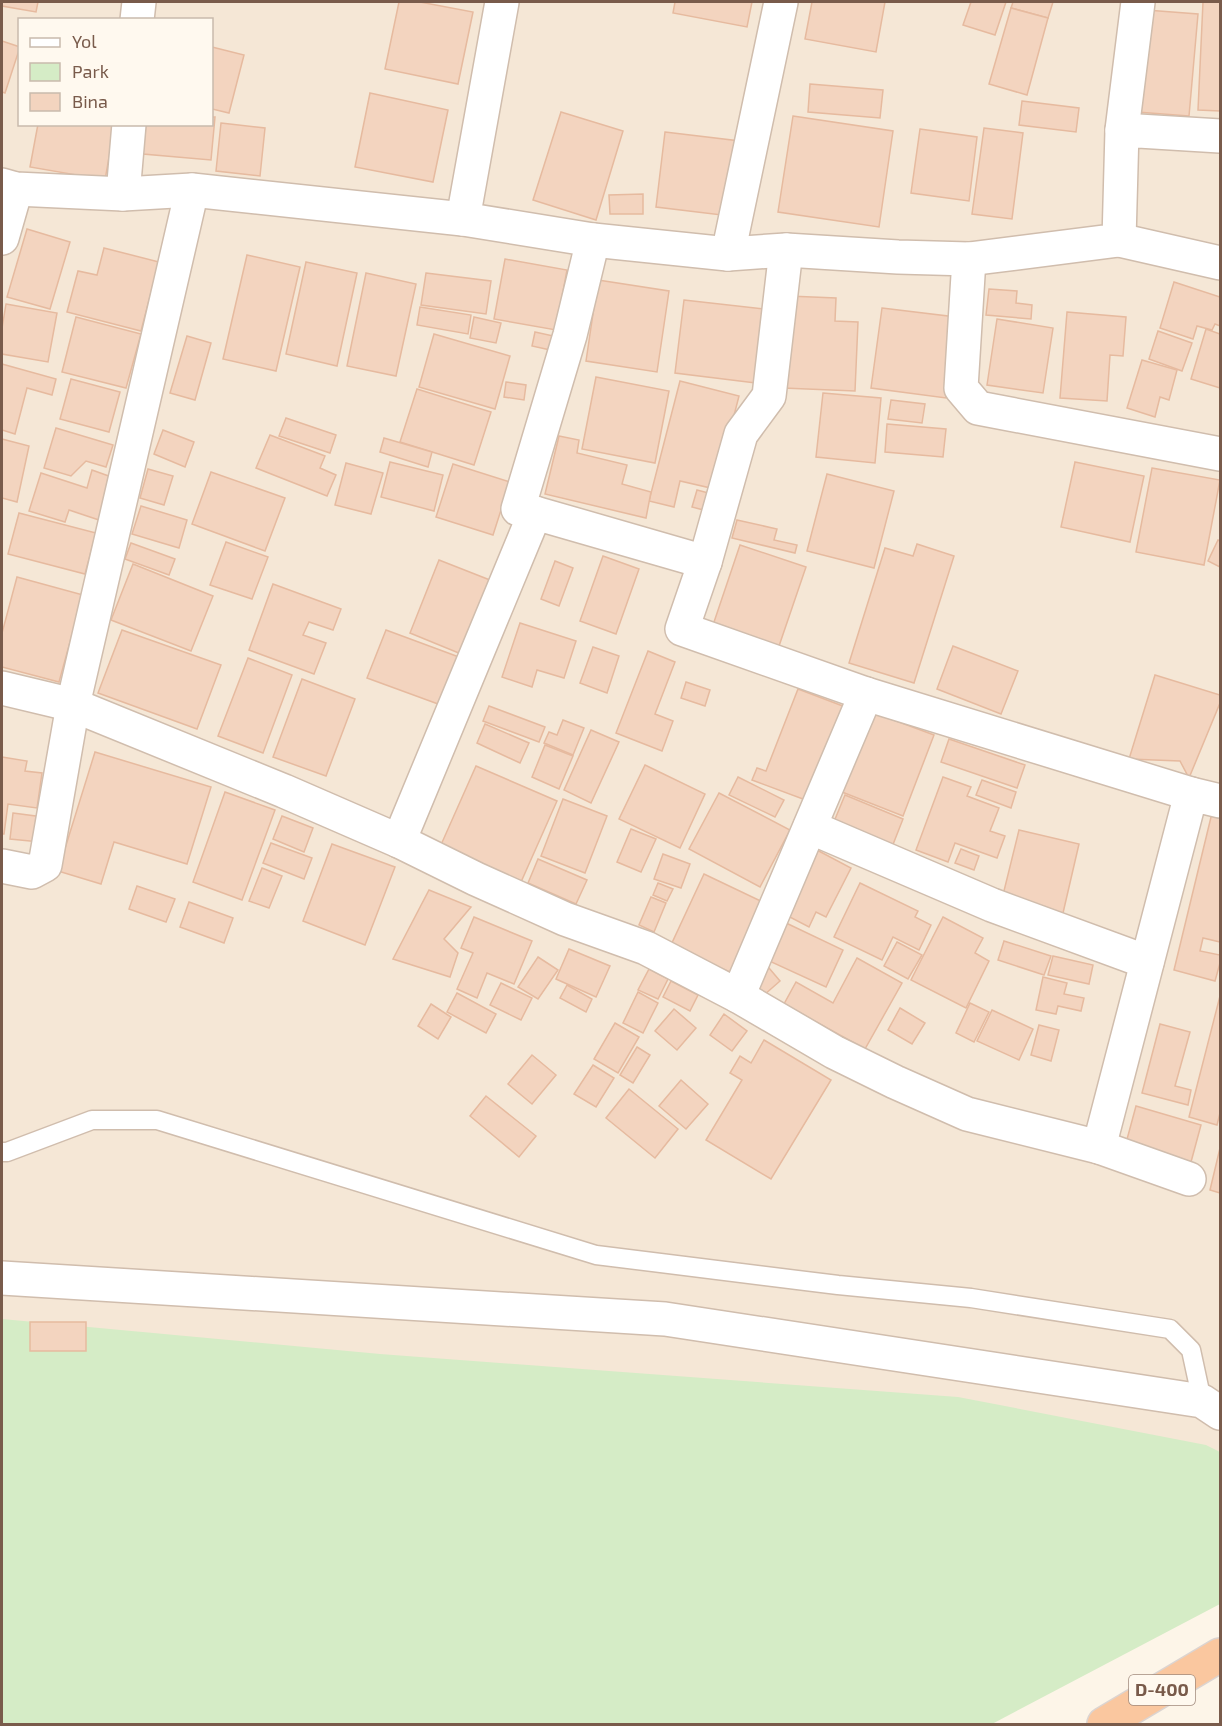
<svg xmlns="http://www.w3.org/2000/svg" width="1222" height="1726" viewBox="0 0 1222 1726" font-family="'Exo 2',sans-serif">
<rect width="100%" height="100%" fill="#fdf5e8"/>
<path fill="#f5e7d6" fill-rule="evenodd" d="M2 2H1220V1450L839 1724H2ZM20 20H212V124H20Z"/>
<path fill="#d5ecc6" d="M2 1319 380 1354 958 1397 1206 1445 1220 1452V1604L992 1724H2Z"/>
<g fill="#f3d4bf" stroke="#e6ba9f" stroke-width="1.5">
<path d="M2 2H38L36 12 2 6Z"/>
<path d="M399 2H420L473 12 458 84 385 69Z"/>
<path d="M675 2H752L747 27 673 13Z"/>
<path d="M812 2H885L876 52 805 39Z"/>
<path d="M971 2H1006L995 35 963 25Z"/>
<path d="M1013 2H1053L1048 18 1011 8Z"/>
<path d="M1203 2H1220V111L1198 110Z"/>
<path d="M1011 8 1048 18 1027 95 989 84Z"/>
<path d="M1146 10 1198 14 1189 116 1137 112Z"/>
<path d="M2 41 20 47 5 93 2 92Z"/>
<path d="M212 47 244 55 229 113 212 109Z"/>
<path d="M810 84 883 90 880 118 808 112Z"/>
<path d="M370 93 448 110 433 182 355 167Z"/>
<path d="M1022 101 1079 108 1076 132 1019 125Z"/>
<path d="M561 112 623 131 596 220 533 200Z"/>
<path d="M793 116 893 131 879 227 778 212Z"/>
<path d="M212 117H215L211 160 143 154 146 124H212Z"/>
<path d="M221 123 265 128 260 176 216 171Z"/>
<path d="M38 124H115L105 180 30 167Z"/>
<path d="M984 128 1023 133 1012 219 972 214Z"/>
<path d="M920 129 977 137 969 201 911 193Z"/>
<path d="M665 132 740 141 730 216 656 207Z"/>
<path d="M643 194V214H610L609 195Z"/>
<path d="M27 229 70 242 50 309 7 297Z"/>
<path d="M104 248 159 262 141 331 67 312 78 271 97 275Z"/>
<path d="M247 255 300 267 276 371 223 359Z"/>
<path d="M505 259 567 270 556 330 494 319Z"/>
<path d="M306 262 357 273 337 366 286 354Z"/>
<path d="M366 273 416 284 396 376 347 366Z"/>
<path d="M426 273 491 281 486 314 421 305Z"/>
<path d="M598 280 669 291 657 372 586 361Z"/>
<path d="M1174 282 1220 297V326L1215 324 1212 330 1197 326 1193 339 1160 328Z"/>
<path d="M989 289 1017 291 1016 303 1032 305 1031 319 986 315Z"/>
<path d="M788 296 836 298 835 321 858 322 855 391 783 388Z"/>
<path d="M684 300 773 310 764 384 675 373Z"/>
<path d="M6 304 57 313 48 362 2 354V328Z"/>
<path d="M420 307 471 315 468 334 417 325Z"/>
<path d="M882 308 956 317 946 398 871 388Z"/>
<path d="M1067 312 1126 317 1123 356 1110 355 1107 401 1060 398Z"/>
<path d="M76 317 141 334 126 388 62 372Z"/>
<path d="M474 317 501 323 496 343 470 338Z"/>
<path d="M997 319 1053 328 1043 393 987 385Z"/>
<path d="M1206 329 1220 334V388L1191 379Z"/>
<path d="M1158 331 1192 343 1182 371 1149 359Z"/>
<path d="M535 332 558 337 555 351 532 346Z"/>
<path d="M434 334 510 356 495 409 419 387Z"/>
<path d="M187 336 211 343 195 400 170 393Z"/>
<path d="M1142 360 1177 370 1169 400 1160 397 1155 417 1127 408Z"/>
<path d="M2 364 56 379 52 395 27 388 15 434 2 430Z"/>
<path d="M596 377 669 391 655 463 582 449Z"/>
<path d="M71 379 120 392 109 432 60 419Z"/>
<path d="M680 381 739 396 715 489 680 481 674 507 649 501Z"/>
<path d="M506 382 526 385 524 400 504 397Z"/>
<path d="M417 389 491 412 474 465 400 442Z"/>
<path d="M823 393 881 398 875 463 816 457Z"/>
<path d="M891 400 925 404 922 423 888 419Z"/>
<path d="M286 418 336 435 330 453 279 436Z"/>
<path d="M887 424 946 429 943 457 885 452Z"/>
<path d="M56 428 113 445 106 467 86 461 71 476 44 468Z"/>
<path d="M163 430 194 442 185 467 154 454Z"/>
<path d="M270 435 325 456 320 468 336 475 327 496 256 468Z"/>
<path d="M559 436 579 440 577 453 627 465 622 484 651 492 646 518 545 494Z"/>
<path d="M384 438 432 452 428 467 380 452Z"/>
<path d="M2 439 29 446 17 502 2 498Z"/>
<path d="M390 462 443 475 434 511 381 497Z"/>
<path d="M1075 462 1144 476 1130 542 1061 527Z"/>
<path d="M346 463 383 473 371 514 335 505Z"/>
<path d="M453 464 510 482 493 535 436 517Z"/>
<path d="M1152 468 1220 480 1204 565 1136 552Z"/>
<path d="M148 469 173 476 164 505 140 498Z"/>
<path d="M92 470 117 479 102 521 69 510 65 522 29 511 41 473 87 488Z"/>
<path d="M211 472 285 498 265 551 192 524Z"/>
<path d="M827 474 894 491 874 568 807 551Z"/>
<path d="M697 490 720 496 715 513 692 507Z"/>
<path d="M141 506 187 520 179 548 132 534Z"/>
<path d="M19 513 96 533 85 574 8 554Z"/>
<path d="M737 520 777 529 774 540 797 545 795 553 732 538Z"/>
<path d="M1218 540 1220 541V567L1208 561Z"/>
<path d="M226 542 268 557 252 599 210 585Z"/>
<path d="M131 543 175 559 169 575 125 559Z"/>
<path d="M917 544 954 556 914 683 849 663 885 548 913 556Z"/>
<path d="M740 545 806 567 779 646 713 625Z"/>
<path d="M603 556 639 569 616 634 580 621Z"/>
<path d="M439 560 495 582 466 656 410 633Z"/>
<path d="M555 561 573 568 559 606 541 599Z"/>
<path d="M133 564 213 596 191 651 111 620Z"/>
<path d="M17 577 83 595 59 682 2 667V633Z"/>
<path d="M273 584 341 609 333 630 309 622 303 635 326 643 314 674 249 650Z"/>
<path d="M520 623 576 641 564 678 537 670 532 687 502 677Z"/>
<path d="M122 630 221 665 197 729 98 693Z"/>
<path d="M386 630 467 660 449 708 367 678Z"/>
<path d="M953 646 1018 671 1001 714 937 689Z"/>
<path d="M593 647 619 656 607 693 580 683Z"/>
<path d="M648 651 675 662 655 714 673 721 662 751 616 733Z"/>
<path d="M248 658 292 675 263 753 218 736Z"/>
<path d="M1155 675 1220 695V703L1189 778 1180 761 1129 759Z"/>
<path d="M302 679 355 699 326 776 273 757Z"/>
<path d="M686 682 710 690 705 706 681 698Z"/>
<path d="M798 689 848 708 811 802 752 780 757 768 766 771Z"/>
<path d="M489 706 545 727 539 742 483 721Z"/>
<path d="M872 712 934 735 903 816 842 792Z"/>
<path d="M563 720 584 728 573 755 544 743 549 732 557 735Z"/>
<path d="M485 724 529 743 520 763 477 743Z"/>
<path d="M591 730 619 742 591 803 564 790Z"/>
<path d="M949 739 1025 765 1017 788 941 762Z"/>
<path d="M545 745 573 756 559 789 532 777Z"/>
<path d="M95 752 211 787 187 864 114 842 101 884 58 871Z"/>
<path d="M2 757 27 761 25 771 42 773 37 808 8 804 4 834H2Z"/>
<path d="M645 765 705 794 680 848 619 819Z"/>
<path d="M476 766 557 801 521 882 440 847Z"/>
<path d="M738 777 784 800 775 817 729 795Z"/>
<path d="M943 777 971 787 967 796 999 808 990 831 1005 836 997 858 955 843 948 862 916 850Z"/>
<path d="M982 780 1016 792 1011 808 976 795Z"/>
<path d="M225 792 275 810 242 900 193 882Z"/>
<path d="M719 793 790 830 760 887 689 849Z"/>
<path d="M845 795 903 819 892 847 833 824Z"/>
<path d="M563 799 607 816 585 873 541 856Z"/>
<path d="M13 813 43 817 40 842 10 839Z"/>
<path d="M1212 813 1220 815V942L1203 938 1200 951 1220 955V963L1215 981 1174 970Z"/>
<path d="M282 816 313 828 304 852 273 839Z"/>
<path d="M631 829 656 839 641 872 617 862Z"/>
<path d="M1019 830 1079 844 1063 913 1002 899Z"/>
<path d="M271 843 312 858 304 879 263 863Z"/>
<path d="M332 844 395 867 365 945 303 921Z"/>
<path d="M815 849 851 868 826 917 816 912 809 927 782 913Z"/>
<path d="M961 849 979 856 974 870 955 863Z"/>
<path d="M663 854 690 864 681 888 654 879Z"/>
<path d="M538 859 587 880 576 904 528 883Z"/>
<path d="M262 868 282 876 269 908 249 901Z"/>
<path d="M704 874 767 904 734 974 671 945Z"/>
<path d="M658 883 673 889 667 901 653 895Z"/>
<path d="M860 883 918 911 915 917 931 925 919 950 893 937 882 960 834 937Z"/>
<path d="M137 886 175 899 166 922 129 909Z"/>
<path d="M429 890 471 907 444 939 458 953 450 977 393 959Z"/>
<path d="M651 897 666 903 654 932 639 925Z"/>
<path d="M189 902 233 918 224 943 180 927Z"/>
<path d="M474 917 532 941 514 984 487 973 477 998 457 989 473 953 461 948Z"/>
<path d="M943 917 983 938 975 953 989 961 966 1008 911 980Z"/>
<path d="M784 922 843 950 826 987 767 960Z"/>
<path d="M1004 941 1051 956 1044 975 998 960Z"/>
<path d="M897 942 922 955 908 979 884 966Z"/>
<path d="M569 949 610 966 596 997 556 979Z"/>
<path d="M1053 956 1093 965 1089 984 1048 975Z"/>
<path d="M538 957 558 970 538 999 518 987Z"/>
<path d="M857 958 902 983 865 1049 784 1004 796 982 833 1003Z"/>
<path d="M769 968 780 981 764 995 752 982Z"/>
<path d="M649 969 668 979 658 999 638 990Z"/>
<path d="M1043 977 1067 983 1064 994 1084 998 1081 1011 1058 1006 1056 1014 1036 1010Z"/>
<path d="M671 981 698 995 690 1011 663 997Z"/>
<path d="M501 983 532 998 521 1020 490 1005Z"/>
<path d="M567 985 592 999 586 1012 560 998Z"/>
<path d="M638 992 658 1003 643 1033 623 1023Z"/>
<path d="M457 993 496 1014 486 1033 447 1012Z"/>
<path d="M1220 996V1113L1217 1125 1189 1117Z"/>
<path d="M970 1003 989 1012 974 1042 956 1033Z"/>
<path d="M431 1004 451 1017 438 1039 418 1026Z"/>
<path d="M900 1008 925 1023 912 1044 888 1030Z"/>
<path d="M674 1009 696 1028 677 1050 655 1031Z"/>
<path d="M992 1010 1033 1029 1019 1060 977 1041Z"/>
<path d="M724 1014 747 1031 732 1051 710 1035Z"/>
<path d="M615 1023 639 1037 618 1073 594 1059Z"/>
<path d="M1160 1024 1190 1032 1175 1086 1191 1090 1188 1105 1142 1093Z"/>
<path d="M1039 1025 1059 1030 1051 1061 1031 1055Z"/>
<path d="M764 1040 831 1080 771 1179 706 1140 742 1080 730 1073 740 1056 751 1063Z"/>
<path d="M637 1047 650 1055 633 1083 620 1075Z"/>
<path d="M532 1055 556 1075 532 1104 508 1084Z"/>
<path d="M593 1065 614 1078 596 1107 574 1094Z"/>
<path d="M681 1080 708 1104 686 1129 659 1106Z"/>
<path d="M629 1089 678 1129 655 1158 606 1118Z"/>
<path d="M486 1096 536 1136 519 1157 470 1116Z"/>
<path d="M1136 1106 1201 1125 1191 1162 1126 1143Z"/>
<path d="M1220 1148V1193L1210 1190Z"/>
<rect x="30" y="1322" width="56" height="29"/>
</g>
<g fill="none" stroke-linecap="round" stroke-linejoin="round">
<g stroke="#d0bdad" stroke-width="21">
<path id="service" d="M2 1152H7L92 1120H157L596 1255 838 1285 971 1298 1170 1329 1191 1350 1202 1401"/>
</g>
<g stroke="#d0bdad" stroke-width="36">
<g id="minor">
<path d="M137 20 139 2"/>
<path d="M1122 130 1138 2"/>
<path d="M2 185 16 189 123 194 192 190 463 219 593 240 570 335 518 509 535 513 399 841"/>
<path d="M123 194 129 124"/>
<path d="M463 219 502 2"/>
<path d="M2 238 16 189"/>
<path d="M593 240 728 254 786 250 898 257 969 259 1119 240 1122 130 1220 136"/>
<path d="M1119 240 1220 263"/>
<path d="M786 250 769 396 741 434 705 562 682 629 866 694 1191 794"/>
<path d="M728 254 781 2"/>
<path d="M969 259 961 388 978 408 1220 454"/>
<path d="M535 513 705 562"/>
<path d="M2 688 73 705 284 791 399 841 476 879 565 919 646 948 738 996 834 1052 895 1082 967 1114 1099 1147 1189 1179"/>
<path d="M810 827 992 905 1147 962"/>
<path d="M2 866 32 872 45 865 73 705 192 190"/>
<path d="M738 996 866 694"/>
<path d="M1099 1147 1191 794 1220 801"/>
<path d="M2 1278 665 1319 1202 1401 1220 1413"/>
</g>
</g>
<g stroke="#dcd4d0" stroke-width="36">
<path id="trunk" d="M1104 1724 1220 1655"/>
</g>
<use href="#service" stroke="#fff" stroke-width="18"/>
<use href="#minor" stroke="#fff" stroke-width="33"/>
<use href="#trunk" stroke="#fac79f" stroke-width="33"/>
</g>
<g text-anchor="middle" stroke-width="5" stroke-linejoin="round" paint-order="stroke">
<rect fill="#fff9ef" stroke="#a18a7c" stroke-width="1.5" x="1129" y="1675" width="66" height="30" rx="4.5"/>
<g font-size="18" font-weight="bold" fill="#795b4b">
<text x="1162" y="1696">D-400</text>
</g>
</g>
<rect width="1222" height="1726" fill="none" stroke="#795b4b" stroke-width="6"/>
<rect x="18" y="18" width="195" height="108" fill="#fff9ef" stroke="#c9baad" stroke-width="1.5"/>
<rect x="30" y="38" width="30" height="9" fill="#ffffff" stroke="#c9baad" stroke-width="1.5"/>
<text x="72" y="48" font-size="18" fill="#795b4b">Yol</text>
<rect x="30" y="63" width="30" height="18" fill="#d5ecc6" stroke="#c9baad" stroke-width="1.5"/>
<text x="72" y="78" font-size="18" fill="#795b4b">Park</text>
<rect x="30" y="93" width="30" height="18" fill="#f3d4bf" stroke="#c9baad" stroke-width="1.5"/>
<text x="72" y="108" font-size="18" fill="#795b4b">Bina</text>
</svg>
